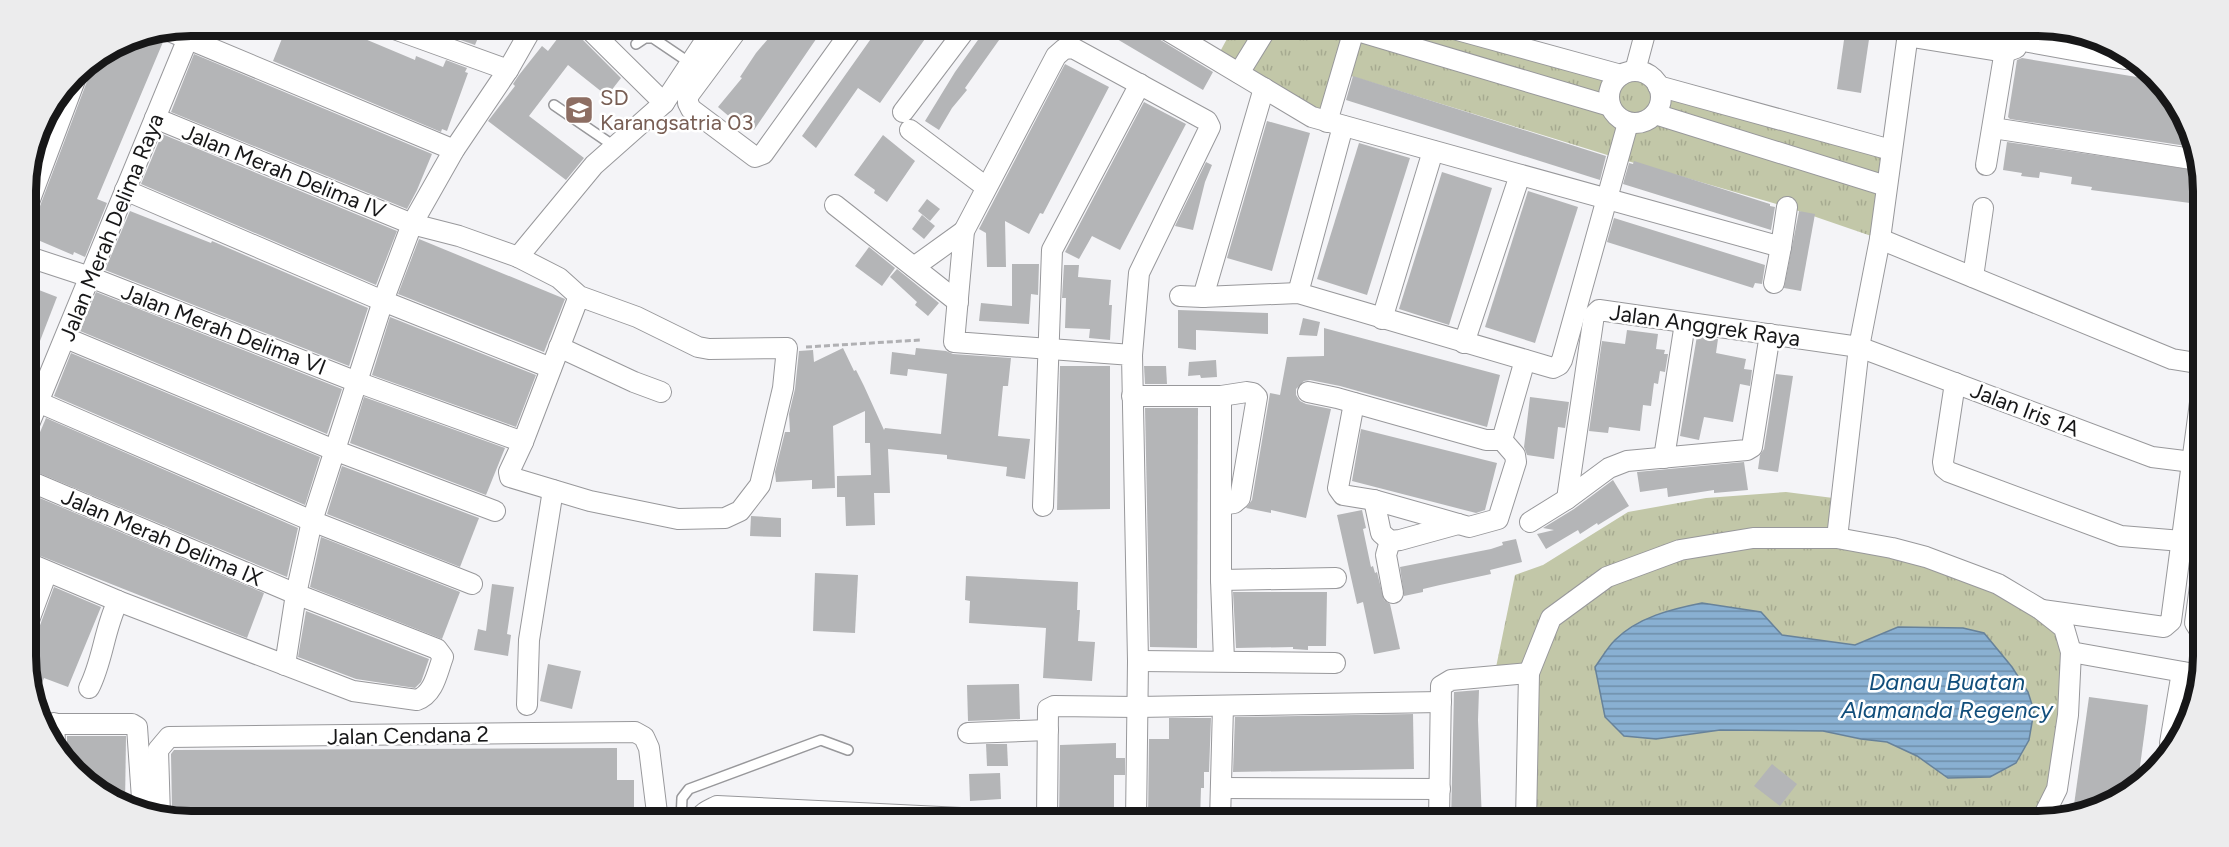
<svg xmlns="http://www.w3.org/2000/svg" width="2229" height="847" viewBox="0 0 2229 847" font-family="Figtree,sans-serif">
<defs>
<pattern id="grass-tufts" width="24" height="20" patternUnits="userSpaceOnUse" patternTransform="scale(1.5)"><rect width="24" height="20" fill="#c2c7a8"/><path d="M3 7l-1-3M5 7V3M7 7l1-3M15 17l-1-3M17 17v-4M19 17l1-3" fill="none" stroke="#a6aa90"/></pattern>
<pattern id="water-rules" width="6" height="5" patternUnits="userSpaceOnUse" patternTransform="scale(1.5)"><rect width="6" height="5" fill="#89b0d2"/><path d="M0 2.5h6" fill="none" stroke="#6f8ea9"/></pattern>
</defs>
<rect width="100%" height="100%" fill="#f4f4f7"/>
<g fill="url(#grass-tufts)" fill-rule="evenodd">
<path d="M1234 26H1443L1635 71 1649 75 1658 86 1891 150 1880 239 1787 207 1617 158 1341 73 1327 122 1216 59Z"/>
<path d="M1786 492 1841 499 1837 538 1939 562 2064 628 2057 818 2048 821H1526L1529 674 1494 677 1515 575 1543 565 1628 512 1706 498ZM1702 603 1761 612 1782 635 1855 645 1898 627 1928 629 1948 778 1917 756 1887 742 1861 739 1823 731 1719 730 1656 739 1595 667 1616 640 1641 622Z"/>
</g>
<path fill="url(#water-rules)" stroke="#67829a" stroke-width="1.5" d="M1702 603 1761 612 1782 635 1855 645 1898 627 1963 628 1984 633 2012 667 2028 692 2034 711 2029 740 2016 763 1990 777 1948 778 1917 756 1887 742 1861 739 1823 731 1720 730 1656 739 1624 736 1605 717 1595 667C1601 659 1607 648 1615 640 1638 617 1672 609 1702 603Z"/>
<g fill="#b4b5b7">
<path d="M287 26H334L415 60 416 56 443 67 446 60 467 68 465 72 468 73 447 131 442 129 441 132 273 61Z"/>
<path d="M420 26H483L475 45Z"/>
<path d="M567 26H574L578 35 621 78 607 96 568 65 529 116 584 158 566 180 488 121 515 86 513 84 519 75 542 46 548 51Z"/>
<path d="M779 26H825L754 130 734 114 731 118 718 107 742 78 740 77 756 53Z"/>
<path d="M880 26H934L880 103 858 88 816 148 802 136Z"/>
<path d="M988 26H1009L965 88 967 90 952 108 939 130 925 121 955 72Z"/>
<path d="M1095 26H1148L1149 31 1154 36 1213 72 1203 90Z"/>
<path d="M1846 26H1871L1861 93 1837 89Z"/>
<path d="M146 34 163 42 97 199 107 203 85 257 74 252 73 255 26 235V222L33 220 37 214 89 76 88 67 91 61 128 38Z"/>
<path d="M194 54 432 154 417 190 407 209 171 112Z"/>
<path d="M2022 58 2155 80 2169 90 2193 147 2010 119 2008 117 2017 60Z"/>
<path d="M1065 64 1109 87 1043 214 1040 213 1029 234 1005 221 1006 267H987L986 233 979 229Z"/>
<path d="M1353 76 1606 156 1600 180 1346 100Z"/>
<path d="M1144 102 1186 124 1120 250 1092 236 1079 259 1065 252Z"/>
<path d="M1267 121 1310 133 1272 271 1227 258Z"/>
<path d="M162 134 397 231 376 285 141 184Z"/>
<path d="M883 135 915 161 887 202 874 193 875 190 854 175Z"/>
<path d="M2007 142 2202 171V189L2192 187 2190 203 2091 190 2092 187 2071 184 2072 177 2040 172 2039 178 2021 176 2022 173 2003 170Z"/>
<path d="M1359 143 1410 158 1367 295 1317 279Z"/>
<path d="M1634 161 1770 204V206L1775 207 1771 230 1623 184 1629 163 1633 164Z"/>
<path d="M1206 162 1212 165 1205 182 1193 230 1175 226Z"/>
<path d="M1442 172 1492 188 1449 325 1399 309Z"/>
<path d="M1528 191 1578 207 1535 343 1485 327Z"/>
<path d="M927 199 940 209 930 221 918 211Z"/>
<path d="M130 211 211 243 212 241 368 308 349 366 105 270Z"/>
<path d="M1799 211 1815 214 1801 291 1784 288Z"/>
<path d="M922 215 935 226 924 239 912 229Z"/>
<path d="M1614 218 1765 265 1762 284 1755 283 1753 288 1607 242Z"/>
<path d="M419 239 565 299 544 352 398 294Z"/>
<path d="M869 247 895 268 882 286 855 266Z"/>
<path d="M1012 264H1039L1038 295 1031 294 1029 324 979 321 981 303 1012 306Z"/>
<path d="M1064 265H1079L1078 277 1111 280 1109 305H1112L1110 340 1089 338 1090 329 1065 328 1066 298H1062Z"/>
<path d="M897 269 939 303 928 316 915 305 917 302 890 277Z"/>
<path d="M26 285 57 297 28 372H27Z"/>
<path d="M96 292 342 389 327 434 80 331Z"/>
<path d="M1178 310 1268 313V334L1196 330V350L1178 348Z"/>
<path d="M390 317 536 375 516 427 372 375Z"/>
<path d="M1303 318 1320 322 1317 336 1299 335Z"/>
<path d="M1324 328 1500 375 1487 427 1340 386 1310 380 1304 381 1296 389V395L1300 401 1306 404 1331 409 1306 518 1271 510V513L1246 508 1252 500 1270 393 1280 395 1287 357 1324 356Z"/>
<path d="M1627 330 1658 334 1656 349 1665 350 1664 354H1668L1665 372 1660 371 1658 384 1654 383 1651 406 1643 405 1640 431 1609 427 1608 433 1589 431 1602 341 1625 344Z"/>
<path d="M1697 336 1718 339 1716 353 1746 359 1744 369 1752 370 1750 386 1740 384 1733 422 1704 417 1699 440 1680 436Z"/>
<path d="M843 348 854 371 856 370 864 386 884 430 885 428 941 434 947 374 908 369 907 376 890 374 892 352 915 355 916 348 946 351 953 354 1011 358 1008 386H1003L998 436 1030 439 1025 479 1006 476 1007 467 947 459V455L888 449 890 493H874L875 525 846 526 845 497H837V476L871 475 870 443H865V411L833 426 835 488 812 489V480L776 482 775 472 785 432H790L789 414 795 389 799 351 813 350 814 362Z"/>
<path d="M71 353 320 457 305 505 54 396Z"/>
<path d="M1216 360 1217 377 1201 378 1200 375 1188 376 1189 362Z"/>
<path d="M1060 366H1110V509L1057 510Z"/>
<path d="M1144 366H1166L1167 384H1145Z"/>
<path d="M1776 374 1793 376 1778 472 1758 469 1760 455 1764 449Z"/>
<path d="M364 397 505 448 486 495 350 443Z"/>
<path d="M1530 397 1569 402 1565 428 1558 427 1554 459 1527 455 1524 447Z"/>
<path d="M1145 408H1198L1197 648 1150 647Z"/>
<path d="M46 418 298 528 287 577 27 468V463Z"/>
<path d="M1361 429 1497 463 1485 510 1476 513 1352 481Z"/>
<path d="M1744 462 1748 490 1714 493V490L1668 497 1667 488 1640 492 1637 472Z"/>
<path d="M342 466 479 518 460 567 327 514Z"/>
<path d="M1613 480 1629 506 1598 525 1597 523 1580 534 1578 530 1546 549 1537 534 1554 530 1543 528 1574 509Z"/>
<path d="M28 493 264 593 247 638 28 551Z"/>
<path d="M1362 510 1366 528 1363 529 1371 567 1373 566 1375 573 1377 572 1384 600 1390 604 1400 649 1374 654 1363 602 1357 604 1337 515Z"/>
<path d="M751 516 781 518V537L750 536Z"/>
<path d="M321 537 460 592 442 639 310 587Z"/>
<path d="M1516 539 1522 562 1490 570 1491 574 1440 585 1423 589V592L1404 596 1400 567 1491 549 1503 545 1502 542Z"/>
<path d="M815 573 858 575 855 633 813 631Z"/>
<path d="M966 576 1078 582 1077 610H1080L1078 641 1095 642 1092 681 1043 678 1046 628 969 623 970 601 965 600Z"/>
<path d="M492 584 514 587 507 634 511 635 508 656 474 650 478 629 486 631Z"/>
<path d="M54 587 101 607 68 687 44 678 35 701 29 688 28 635 35 633 39 628Z"/>
<path d="M1233 592H1327L1326 646H1308V650L1293 649V647L1236 648Z"/>
<path d="M306 611 429 659 421 682 415 688 356 679 298 657Z"/>
<path d="M548 664 581 671 572 709 540 701Z"/>
<path d="M1019 684 1020 719 968 721 967 685Z"/>
<path d="M1479 690 1478 720 1482 821H1451L1454 692Z"/>
<path d="M2089 697 2148 705 2146 722 2137 788 2073 812Z"/>
<path d="M1413 714 1414 769 1233 772 1235 717Z"/>
<path d="M1169 718H1211L1209 772H1204V788H1201L1200 821H1148L1149 739H1169Z"/>
<path d="M67 736H126L125 805 67 765Z"/>
<path d="M1116 743V758H1125V775H1114V821H1059L1060 745Z"/>
<path d="M986 744H1007L1008 766H987Z"/>
<path d="M617 748V780H634V807L172 809 171 754 174 750Z"/>
<path d="M1772 764 1797 784 1780 806 1754 786Z"/>
<path d="M1000 773 1001 799 970 801 969 774Z"/>
</g>
<g fill="none" stroke-linecap="round" stroke-linejoin="round">
<g stroke="#98989b" stroke-width="12">
<g id="lane">
<path d="M636 44 645 38H653L690 63"/>
<path d="M554 105 614 146"/>
<path d="M681 821 682 798 689 789 821 740 848 750"/>
</g>
</g>
<g stroke="#98989b" stroke-width="22">
<g id="street">
<path d="M386 26 508 70"/>
<path d="M586 26 664 103"/>
<path d="M740 26 688 96V103L691 109 755 157 763 154 855 26"/>
<path d="M1160 26 1312 117 1781 247 1787 207"/>
<path d="M1346 26 1354 30 1610 106"/>
<path d="M1443 26 1621 75"/>
<path d="M1933 26C1998 35 2062 49 2126 59"/>
<path d="M167 30 454 150"/>
<path d="M1906 36 2005 52 2016 48"/>
<path d="M1635 71 1647 26"/>
<circle cx="1635" cy="97" r="26"/>
<path d="M1239 73 1268 26"/>
<path d="M1658 86 1891 150"/>
<path d="M903 112 968 26"/>
<path d="M1655 114 1886 186"/>
<path d="M155 118 412 224 459 236 518 257 559 278 579 296 523 442 509 472 510 477 590 501 678 519 725 518 740 511 760 485 783 388 787 348 709 349 698 347 637 317 579 296"/>
<path d="M1327 122 1354 30"/>
<path d="M1993 128 2198 160"/>
<path d="M910 130 986 187"/>
<path d="M1986 165 2009 26"/>
<path d="M125 190 383 301 551 368"/>
<path d="M835 205 958 302"/>
<path d="M26 210 78 72"/>
<path d="M1880 239 2172 359 2203 364"/>
<path d="M26 256 90 277 357 382 523 442"/>
<path d="M518 257 594 165 664 103 715 26"/>
<path d="M914 267 964 231"/>
<path d="M1973 277 1983 208"/>
<path d="M1774 283 1781 247"/>
<path d="M1298 293 1343 126"/>
<path d="M1180 296 1203 297 1264 88"/>
<path d="M1203 297 1298 293 1553 368 1559 365 1562 360 1628 123"/>
<path d="M1382 319 1433 151"/>
<path d="M66 338 334 450 495 511"/>
<path d="M1464 343 1520 175"/>
<path d="M559 347 634 382 661 392"/>
<path d="M1132 355 954 342 964 231 1056 56 1064 49 1073 48 1207 121 1210 127 1139 273 1132 355 1138 661 1136 821"/>
<path d="M1955 383 1943 462 1944 468 1949 472 2121 536 2182 541"/>
<path d="M1308 392 1337 398 1486 440H1502L1525 360"/>
<path d="M1132 396H1221L1247 392 1253 393 1257 397 1240 498 1234 503 1221 505"/>
<path d="M1221 396V580L1224 661"/>
<path d="M38 402 312 521 472 584"/>
<path d="M1354 403 1338 488 1343 495 1374 500 1469 527 1498 519 1516 462 1515 455 1502 440"/>
<path d="M27 429 193 26"/>
<path d="M1664 458 1685 323"/>
<path d="M27 480 296 594 437 649 443 657C437 673 434 694 417 700L353 691 118 601 28 563"/>
<path d="M1567 499 1594 315 1599 310 1859 347 2152 457 2192 462"/>
<path d="M1374 500 1381 533 1390 541 1400 540 1458 524"/>
<path d="M1043 506 1052 250 1140 84"/>
<path d="M1530 522 1567 499 1609 468 1627 461 1747 450 1752 447 1770 334"/>
<path d="M1837 538 1859 347 1880 239 1909 26"/>
<path d="M1390 541 1386 555 1393 593"/>
<path d="M2203 564 2195 623 2200 631 2203 632"/>
<path d="M1221 580 1336 578"/>
<path d="M2042 610 2164 627 2171 621 2203 380"/>
<path d="M28 623 47 572"/>
<path d="M2071 652 2200 675"/>
<path d="M1138 661 1335 663"/>
<path d="M285 665 296 594 312 521 383 301 412 224 454 150 508 70 533 26"/>
<path d="M89 688C103 661 104 629 118 601"/>
<path d="M527 705 529 640 553 490"/>
<path d="M54 723 55 742"/>
<path d="M46 724H132L137 727 143 813"/>
<path d="M968 733 1048 730"/>
<path d="M2170 743 2182 672"/>
<path d="M1221 788 1440 789"/>
<path d="M160 816 158 750 169 737 635 732 644 737 649 748 658 821"/>
<path d="M698 821C702 812 709 810 717 806L1022 821"/>
<path d="M1047 821 1048 709 1054 706 1137 707 1441 702"/>
<path d="M1220 821 1223 706"/>
<path d="M1439 821 1441 686 1451 680 1529 673"/>
<path d="M1526 821 1529 673 1551 618 1607 577 1680 550 1753 538H1837L1892 548 1926 557 1998 584 2040 609 2064 628 2071 652 2068 715 2057 789 2041 821"/>
</g>
</g>
<path stroke="#b0b0b3" stroke-width="3" stroke-dasharray="6 3" stroke-linecap="butt" d="M806 347 920 340"/>
<use href="#lane" stroke="#fff" stroke-width="9"/>
<use href="#street" stroke="#fff" stroke-width="20"/>
</g>
<defs>
<g id="school-square" transform="scale(1.5)"><rect x="-9" y="-9" width="18" height="18" rx="4" fill="#8d6e63" stroke="#fff"/><path d="M0-5L7-2L0 1L-7-2ZM-4 1L0 2.5L4 1V4Q0 6-4 4Z" fill="#fff"/></g>
</defs>
<g fill-rule="evenodd">
<use href="#school-square" x="579" y="110"/>
</g>
<g text-anchor="middle" stroke-width="5" stroke-linejoin="round" paint-order="stroke">
<g font-size="22" fill="#785e54" stroke="#fff" text-anchor="start">
<text x="600" y="105">SD<tspan x="600" dy="25">Karangsatria 03</tspan></text>
</g>
<g font-size="22" fill="#171718" stroke="#fff">
<text transform="translate(284 171) rotate(22)" y="8">Jalan Merah Delima IV</text>
<text transform="translate(111 227) rotate(-68)" y="8">Jalan Merah Delima Raya</text>
<text transform="translate(1705 325) rotate(8)" y="8">Jalan Anggrek Raya</text>
<text transform="translate(224 329) rotate(21)" y="8">Jalan Merah Delima VI</text>
<text transform="translate(2025 409) rotate(21)" y="8">Jalan Iris 1A</text>
<text transform="translate(162 537) rotate(23)" y="8">Jalan Merah Delima IX</text>
<text transform="translate(408 735) rotate(-1)" y="8">Jalan Cendana 2</text>
</g>
<g font-size="24" font-style="italic" fill="#114e7b" stroke="#fff">
<text x="1947" y="690">Danau Buatan<tspan x="1947" dy="28">Alamanda Regency</tspan></text>
</g>
</g>
<path d="M0 0H2229V847H0ZM191 36H2038A155 155 0 0 1 2193 191V656A155 155 0 0 1 2038 811H191A155 155 0 0 1 36 656V191A155 155 0 0 1 191 36Z" fill="#ececed" fill-rule="evenodd"/>
<path fill="none" stroke="#171718" stroke-width="8" d="M191 36H2038A155 155 0 0 1 2193 191V656A155 155 0 0 1 2038 811H191A155 155 0 0 1 36 656V191A155 155 0 0 1 191 36Z"/>
</svg>
